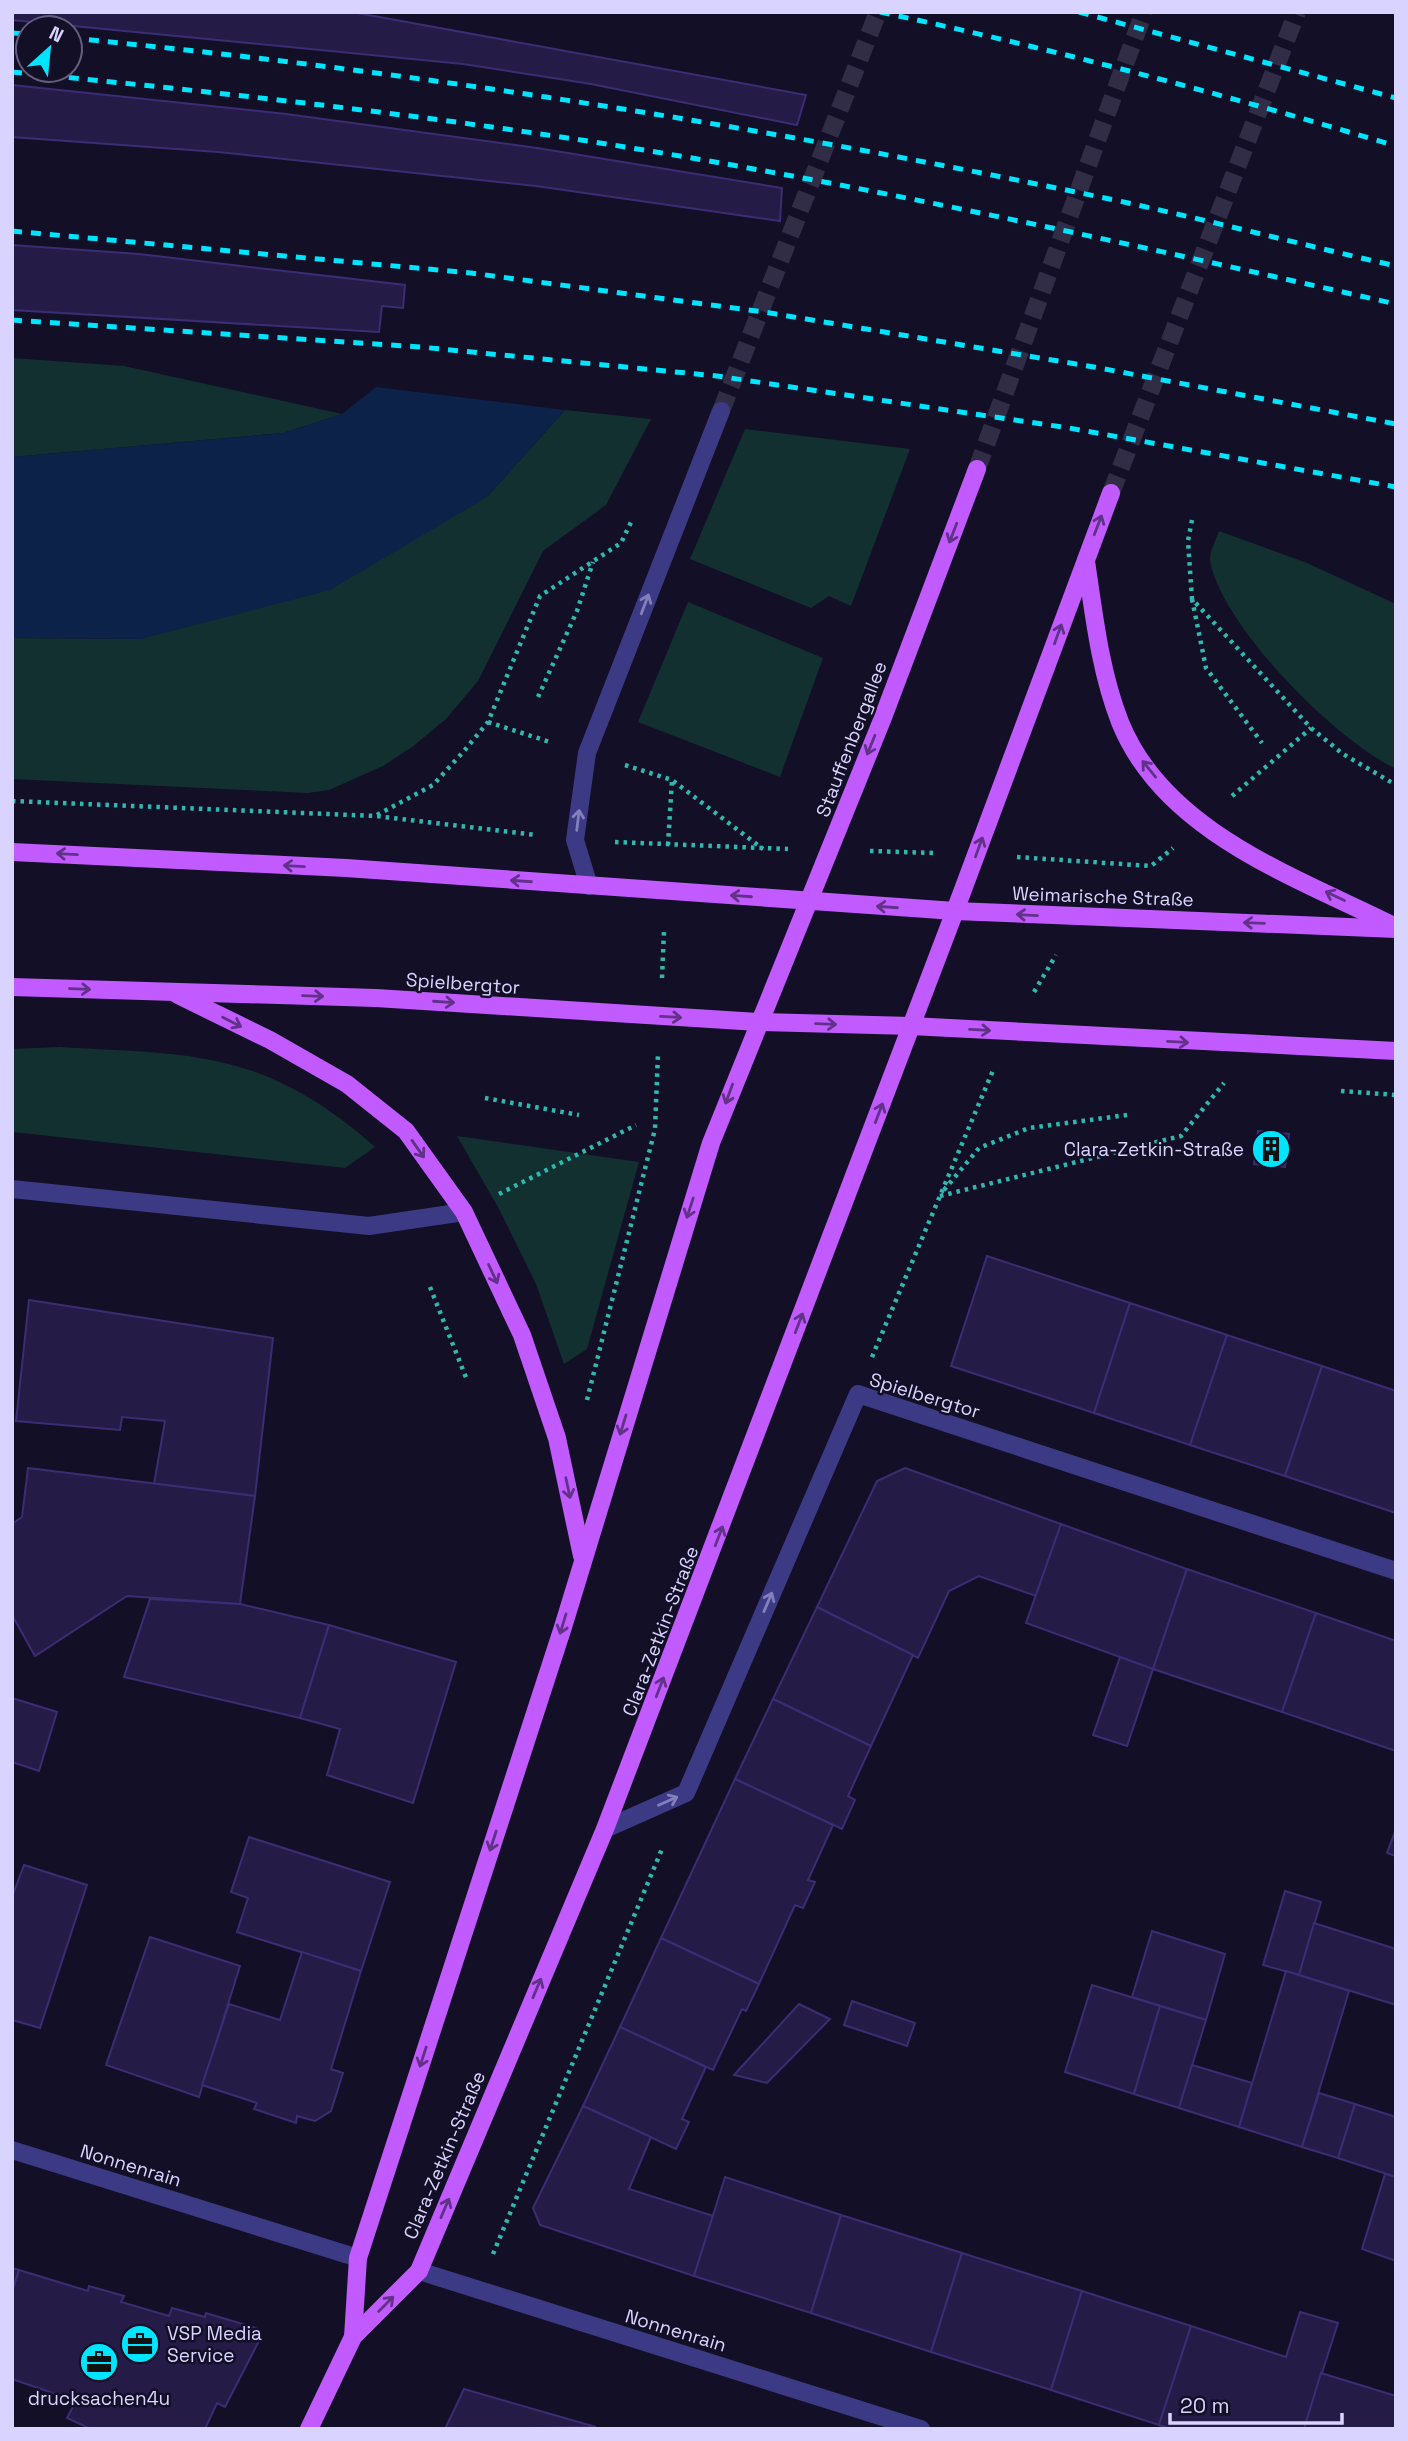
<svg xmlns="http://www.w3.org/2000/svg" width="1408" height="2441" viewBox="0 0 1408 2441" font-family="'Space Grotesk',sans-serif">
<rect width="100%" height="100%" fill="#130f26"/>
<g fill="#12302f">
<path d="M12 358 124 366 342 414 283 433 12 457Z"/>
<path d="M565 410 651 419 606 505 543 551 478 681 446 719 412 747 383 766 329 790 308 793 12 779V638L141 639 487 497Z"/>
<path d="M745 429 910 449 851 606 829 596 811 608 690 559Z"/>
<path d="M1219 531 1307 563 1396 604V769C1336 740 1223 628 1210 561 1209 553 1216 540 1219 531Z"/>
<path d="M688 602 823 658 780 777 638 722Z"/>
<path d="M60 1047C117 1051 180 1050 236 1066 288 1080 336 1112 375 1147L345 1168 12 1132V1049Z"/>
<path d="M457 1136 639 1162 587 1349 564 1364 536 1284 498 1207Z"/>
</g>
<path fill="#0c2248" d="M376 387 565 410 487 497 330 590 141 639 12 638V457L283 433 342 414Z"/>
<g fill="#241b47" stroke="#3b2d73" stroke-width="2">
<path d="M12 12H352L806 95 797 125 591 84 463 64 12 20Z"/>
<path d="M12 85 286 114 537 148 782 188 780 221 536 186 218 152 12 137Z"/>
<path d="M12 245 139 254 405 285 403 308 382 306 379 332 12 310Z"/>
<path d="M1258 1131 1289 1134 1285 1167 1254 1164Z"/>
<path d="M987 1256 1130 1303 1094 1413 951 1366Z"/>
<path d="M29 1300 273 1338 255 1496 154 1484 165 1421 122 1417 120 1430 16 1421Z"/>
<path d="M1130 1303 1227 1335 1190 1445 1094 1413Z"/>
<path d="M1227 1335 1322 1366 1285 1476 1190 1445Z"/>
<path d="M1322 1366 1396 1391V1513L1285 1476Z"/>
<path d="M28 1468 255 1496 240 1604 127 1596 35 1656 12 1615V1524L22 1517Z"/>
<path d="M905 1468 1061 1524 1036 1596 979 1576 949 1591 918 1658 817 1607 877 1481Z"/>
<path d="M1061 1524 1187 1569 1153 1669 1026 1623Z"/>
<path d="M1187 1569 1316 1613 1282 1712 1153 1669Z"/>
<path d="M150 1599 240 1604 329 1625 300 1718 124 1677Z"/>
<path d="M817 1607 913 1655 871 1746 773 1699Z"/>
<path d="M1316 1613 1396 1641V1751L1282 1712Z"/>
<path d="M329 1625 456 1662 413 1803 327 1775 340 1729 300 1718Z"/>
<path d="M1120 1657 1153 1669 1127 1746 1093 1735Z"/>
<path d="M12 1698 57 1712 39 1771 12 1762Z"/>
<path d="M773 1699 871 1746 848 1796 855 1800 842 1829 735 1779Z"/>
<path d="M735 1779 833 1825 808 1880 815 1882 803 1908 795 1905 759 1984 661 1938Z"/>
<path d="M1396 1829V1856L1387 1853Z"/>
<path d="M249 1837 390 1882 361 1971 237 1932 248 1898 231 1892Z"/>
<path d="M24 1865 87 1885 40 2028 12 2020V1897Z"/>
<path d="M1285 1891 1321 1902 1299 1975 1263 1965Z"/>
<path d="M1314 1923 1396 1949V2005L1299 1975Z"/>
<path d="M1152 1931 1225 1954 1206 2020 1132 1997Z"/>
<path d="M150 1937 240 1966 199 2097 106 2065Z"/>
<path d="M661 1938 759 1984 746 2011 742 2009 713 2070 620 2027Z"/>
<path d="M302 1952 361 1971 331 2069 343 2073 331 2111 315 2121 297 2116 296 2123 254 2109 257 2103 202 2085 229 2004 280 2020Z"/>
<path d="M1286 1971 1349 1991 1302 2147 1239 2127Z"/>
<path d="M1092 1985 1160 2006 1134 2094 1065 2072Z"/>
<path d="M852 2001 915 2023 907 2046 844 2025Z"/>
<path d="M799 2004 830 2019 767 2083 734 2075Z"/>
<path d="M1160 2006 1206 2020 1179 2108 1134 2094Z"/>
<path d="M620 2027 706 2067 682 2119 689 2122 676 2149 583 2106Z"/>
<path d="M1192 2065 1252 2083 1239 2127 1179 2108Z"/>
<path d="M1319 2093 1355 2104 1338 2158 1302 2147Z"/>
<path d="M1355 2104 1396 2117V2177L1338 2158Z"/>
<path d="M583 2106 651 2137 629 2189 713 2216 694 2276 540 2225 533 2208Z"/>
<path d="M1385 2174 1396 2177V2261L1362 2249Z"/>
<path d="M725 2177 841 2215 811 2313 694 2276Z"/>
<path d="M841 2215 962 2253 931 2352 811 2313Z"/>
<path d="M962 2253 1082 2291 1051 2390 931 2352Z"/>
<path d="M12 2268 19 2270 12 2292Z"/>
<path d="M19 2270 88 2291 89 2286 124 2296 121 2302 169 2316 172 2308 205 2317 206 2313 256 2328 260 2339 225 2407 217 2403 205 2429H91L67 2418 76 2401 12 2379V2292Z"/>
<path d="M1082 2291 1191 2326 1159 2425 1051 2390Z"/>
<path d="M1300 2312 1338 2323 1304 2429H1171L1159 2425 1191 2326 1286 2357Z"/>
<path d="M1321 2373 1396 2396V2429H1304Z"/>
<path d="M464 2389 596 2427 445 2429Z"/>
</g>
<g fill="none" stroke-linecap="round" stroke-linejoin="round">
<path stroke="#312d47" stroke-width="18" stroke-dasharray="18 9" stroke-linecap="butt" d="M721 411 878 12"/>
<g stroke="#312d47" stroke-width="18" stroke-dasharray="18 9" stroke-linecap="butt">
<path d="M977 469 1144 12"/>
<path d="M1111 493 1297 12"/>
</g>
<g stroke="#2fb8b0" stroke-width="4.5" stroke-dasharray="3.5 5" stroke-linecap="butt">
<path d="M1192 520 1188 541 1192 599 1311 728 1343 754 1396 785"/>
<path d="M1192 599 1206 668 1262 743"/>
<path d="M538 697 577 611 593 562"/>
<path d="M488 722 550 742"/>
<path d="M625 765 672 780 763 849"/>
<path d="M1232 796 1311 728"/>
<path d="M12 801 376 816 536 835"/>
<path d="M377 815 433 785 464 751 488 722 540 596 621 543 633 518"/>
<path d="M615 842 788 849"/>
<path d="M668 845 672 780"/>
<path d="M870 851 935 853"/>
<path d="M1017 857 1151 866 1173 848"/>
<path d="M662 978 664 931"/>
<path d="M1034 992 1056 955"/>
<path d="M1341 1091 1396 1095"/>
<path d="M485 1098 579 1115"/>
<path d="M944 1190 979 1148 1029 1128 1127 1115"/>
<path d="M499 1194 636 1125"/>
<path d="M940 1196 1181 1136 1224 1083"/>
<path d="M430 1287 467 1380"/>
<path d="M872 1357 994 1068"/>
<path d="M587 1400 655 1129 658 1053"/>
<path d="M493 2254 662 1849"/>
</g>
<g stroke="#3d3a85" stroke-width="18">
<path d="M589 886 575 840 587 753 721 411"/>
<path d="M12 1189 369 1226 464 1212"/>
<path d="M605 1829 686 1793 858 1394 1396 1571"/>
<path d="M12 2150 358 2258"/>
<path d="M419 2271 921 2429"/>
</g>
<g stroke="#c25bff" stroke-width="18">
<path d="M1086 561C1094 615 1100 671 1120 722 1164 832 1296 877 1394 926"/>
<path d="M12 852 346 868 955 911 1396 929"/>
<path d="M12 987 376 998 758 1022 911 1026 1396 1051"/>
<path d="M178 995 270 1040 347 1084 406 1131 464 1212 522 1335 557 1438 582 1556"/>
<path d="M353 2337 358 2258 563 1627 711 1143 882 720 977 469"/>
<path d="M309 2429 353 2337 419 2271 605 1829 955 911 1111 493"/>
</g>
<g stroke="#00e5ff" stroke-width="5" stroke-dasharray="10 9" stroke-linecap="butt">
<path d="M880 12C1054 49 1226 95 1396 146"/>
<path d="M1079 12 1396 98"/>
<path d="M12 33 28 34"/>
<path d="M70 38C423 72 772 128 1119 201 1212 221 1303 245 1396 266"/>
<path d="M12 72C207 91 400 112 594 142 863 184 1130 244 1396 304"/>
<path d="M12 231 471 273 764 312 1094 367 1396 424"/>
<path d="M12 320 420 347 717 376 1069 428 1396 487"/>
</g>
</g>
<defs><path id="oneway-shaft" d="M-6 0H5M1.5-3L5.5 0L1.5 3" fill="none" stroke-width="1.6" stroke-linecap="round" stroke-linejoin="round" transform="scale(1.75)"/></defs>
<g stroke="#623188">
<use href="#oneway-shaft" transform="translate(1098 525) rotate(-69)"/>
<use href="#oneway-shaft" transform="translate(953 533) rotate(111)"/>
<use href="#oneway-shaft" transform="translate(1058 634) rotate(-70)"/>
<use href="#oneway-shaft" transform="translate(871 745) rotate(112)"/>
<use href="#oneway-shaft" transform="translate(1149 769) rotate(-129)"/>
<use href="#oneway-shaft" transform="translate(979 847) rotate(-70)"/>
<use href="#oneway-shaft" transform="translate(67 854) rotate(-177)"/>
<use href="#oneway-shaft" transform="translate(294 866) rotate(-177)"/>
<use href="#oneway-shaft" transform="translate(521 881) rotate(-176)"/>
<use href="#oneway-shaft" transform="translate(741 896) rotate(-176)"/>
<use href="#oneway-shaft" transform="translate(1335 896) rotate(-154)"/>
<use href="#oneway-shaft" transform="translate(887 907) rotate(-176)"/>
<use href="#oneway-shaft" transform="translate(1027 915) rotate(-177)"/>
<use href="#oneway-shaft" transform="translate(1254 923) rotate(-178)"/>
<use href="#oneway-shaft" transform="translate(80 989) rotate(2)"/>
<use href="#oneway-shaft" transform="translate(313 996) rotate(2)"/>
<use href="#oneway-shaft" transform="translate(444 1002) rotate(4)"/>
<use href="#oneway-shaft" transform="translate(671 1017) rotate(3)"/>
<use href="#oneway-shaft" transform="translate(232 1022) rotate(27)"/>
<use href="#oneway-shaft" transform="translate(826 1024) rotate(2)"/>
<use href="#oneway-shaft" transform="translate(980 1030) rotate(3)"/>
<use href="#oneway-shaft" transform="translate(1178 1042) rotate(3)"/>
<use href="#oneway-shaft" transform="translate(729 1094) rotate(110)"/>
<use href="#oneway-shaft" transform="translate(879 1113) rotate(-69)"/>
<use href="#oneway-shaft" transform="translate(418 1149) rotate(55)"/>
<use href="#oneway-shaft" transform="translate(690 1208) rotate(108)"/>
<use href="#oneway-shaft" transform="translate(493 1274) rotate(65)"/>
<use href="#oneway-shaft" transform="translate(799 1323) rotate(-69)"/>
<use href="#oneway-shaft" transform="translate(623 1425) rotate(107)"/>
<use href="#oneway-shaft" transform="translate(568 1488) rotate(78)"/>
<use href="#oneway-shaft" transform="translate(719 1536) rotate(-69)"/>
<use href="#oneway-shaft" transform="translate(563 1624) rotate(107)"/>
<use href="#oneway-shaft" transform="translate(660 1687) rotate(-69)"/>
<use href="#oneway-shaft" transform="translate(493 1841) rotate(108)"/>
<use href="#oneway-shaft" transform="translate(537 1988) rotate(-67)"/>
<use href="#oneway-shaft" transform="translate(423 2057) rotate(108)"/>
<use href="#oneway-shaft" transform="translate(445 2208) rotate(-67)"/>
<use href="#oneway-shaft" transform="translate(386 2304) rotate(-45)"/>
</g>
<g stroke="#837fbc">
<use href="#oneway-shaft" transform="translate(645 604) rotate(-69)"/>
<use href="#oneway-shaft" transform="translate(578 820) rotate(-83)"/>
<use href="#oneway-shaft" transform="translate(768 1602) rotate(-67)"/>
<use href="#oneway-shaft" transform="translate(668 1801) rotate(-24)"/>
</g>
<defs>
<g id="building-disc" transform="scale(2.0125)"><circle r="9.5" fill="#00e5ff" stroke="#130f26"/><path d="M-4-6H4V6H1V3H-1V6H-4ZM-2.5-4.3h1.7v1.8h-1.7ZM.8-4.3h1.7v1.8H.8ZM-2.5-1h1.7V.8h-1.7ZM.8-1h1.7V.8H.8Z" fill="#111"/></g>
<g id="office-disc" transform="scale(2.0125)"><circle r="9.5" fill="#00e5ff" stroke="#130f26"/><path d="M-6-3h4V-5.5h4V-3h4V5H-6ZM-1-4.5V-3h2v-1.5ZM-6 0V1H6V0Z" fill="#111"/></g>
</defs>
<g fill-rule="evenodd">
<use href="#building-disc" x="1271" y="1149"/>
<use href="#office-disc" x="140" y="2344"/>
<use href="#office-disc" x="99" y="2362"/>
</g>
<g text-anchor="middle" stroke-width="5" stroke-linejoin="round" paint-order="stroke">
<g font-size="19" fill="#d9d4ff" stroke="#130f26">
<text transform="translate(851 739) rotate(-69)" y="7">Stauffenbergallee</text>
<text transform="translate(1103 896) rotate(2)" y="7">Weimarische Straße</text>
<text transform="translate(463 983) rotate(4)" y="7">Spielbergtor</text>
<text transform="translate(925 1395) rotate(17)" y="7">Spielbergtor</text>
<text transform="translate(660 1631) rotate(-69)" y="7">Clara-Zetkin-Straße</text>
<text transform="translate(444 2155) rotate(-67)" y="7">Clara-Zetkin-Straße</text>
<text transform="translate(131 2165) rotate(17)" y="7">Nonnenrain</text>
<text transform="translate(676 2330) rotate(17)" y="7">Nonnenrain</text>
</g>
<g font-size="19" fill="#d9d4ff" stroke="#130f26" text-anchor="end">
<text x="1244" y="1156">Clara-Zetkin-Straße</text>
<text x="167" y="2340" text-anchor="start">VSP Media<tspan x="167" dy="22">Service</tspan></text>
<text x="99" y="2405" text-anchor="middle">drucksachen4u</text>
</g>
</g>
<rect width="1408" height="2441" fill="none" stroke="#d9d4ff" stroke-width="28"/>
<g transform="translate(49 49) rotate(27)"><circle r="33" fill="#130f26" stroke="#625e7d" stroke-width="2"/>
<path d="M0-5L12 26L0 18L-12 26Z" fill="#00e5ff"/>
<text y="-10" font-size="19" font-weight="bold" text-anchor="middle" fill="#d9d4ff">N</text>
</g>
<path d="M1170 2413v10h172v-10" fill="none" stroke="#d9d4ff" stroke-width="3.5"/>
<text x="1180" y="2413" font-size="21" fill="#d9d4ff" stroke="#130f26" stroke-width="5" paint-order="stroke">20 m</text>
</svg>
